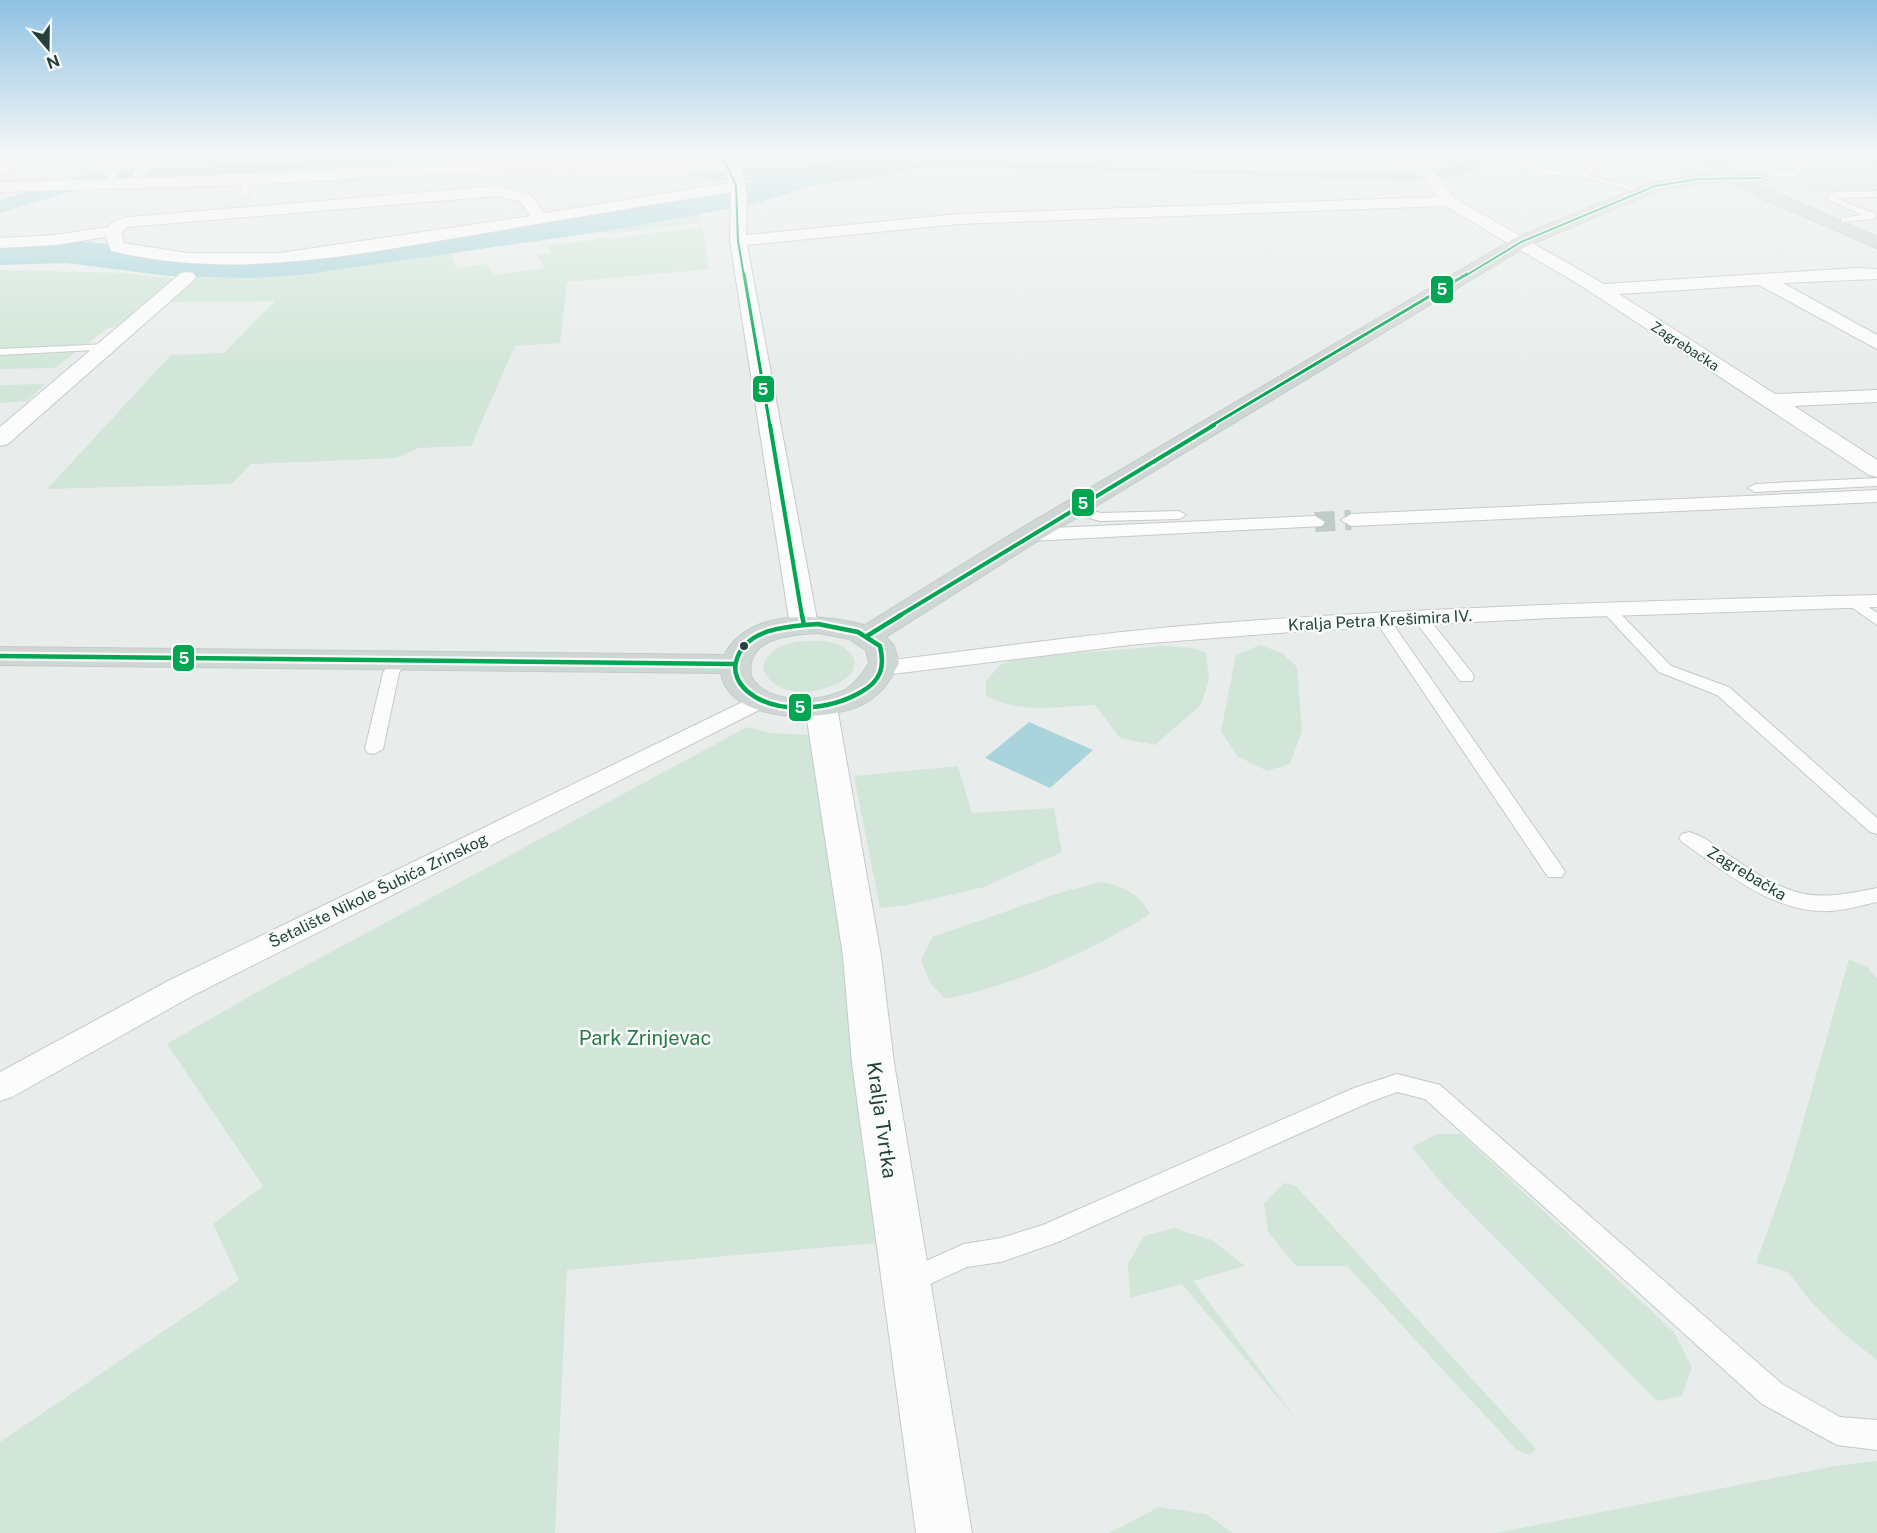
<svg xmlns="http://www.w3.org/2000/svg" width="1877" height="1533" viewBox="0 0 1877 1533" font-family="'Public Sans',sans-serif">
<rect width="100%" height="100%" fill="#e8edeb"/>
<g fill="#d1e6d8">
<path d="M1151 155 1221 157 1223 168 1151 166Z"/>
<path d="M1753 155H1877V190L1808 191 1797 181Z"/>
<path d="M697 207 701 222 610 234 602 231 598 224Z"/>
<path d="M702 227 709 269 567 282 560 343 515 346 471 446 419 448 396 458 251 464 232 484 47 489 171 355 224 353 275 301 163 302 204 270 340 261 450 246 456 268 487 264 493 275 544 268 537 255 550 253 548 247 554 245Z"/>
<path d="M0 270 125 273 184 280 134 324 108 328 55 368 0 369Z"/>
<path d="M45 384 27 401 0 403V385Z"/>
<path d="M805 641C823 639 848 642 855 661L853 671C835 695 776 703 763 669 765 649 788 642 805 641Z"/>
<path d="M1260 645 1282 653 1297 667 1302 731 1290 764 1267 771 1237 756 1221 731 1236 655Z"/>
<path d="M1163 646 1192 648 1206 653 1209 680 1201 705 1155 745 1120 738 1095 705C1060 706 1017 715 986 695V681L1001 664 1020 658Z"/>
<path d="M747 727 771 733 811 735 899 1241 567 1270 555 1533H0V1442L239 1280 213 1224 263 1186 167 1044 257 992Z"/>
<path d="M958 766 972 813 1054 808 1062 852 984 887 907 905 880 908 854 776Z"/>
<path d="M1101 882C1123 886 1140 894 1150 914 1094 950 1011 987 945 999L930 983 921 960 932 937 1062 892Z"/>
<path d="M1849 959 1867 967 1877 978V1360L1845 1335 1811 1302 1788 1272 1756 1263 1789 1171Z"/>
<path d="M1437 1134H1461L1674 1332 1692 1367 1682 1396 1657 1401 1442 1184 1412 1147Z"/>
<path d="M1284 1183 1295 1185 1536 1449 1530 1455 1517 1450 1347 1266H1296L1268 1232 1264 1203Z"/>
<path d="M1174 1228 1212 1240 1245 1266 1193 1281 1297 1420 1182 1284 1130 1298 1128 1264 1144 1236Z"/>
<path d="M1877 1461V1533H1496L1835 1466Z"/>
<path d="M1159 1507 1206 1514 1233 1533H1109Z"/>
</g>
<g fill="#a9d4db">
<path d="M1472 155H1490C1467 183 1440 178 1407 180L952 166 881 170 794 183 783 174 946 160 1149 168 1413 174 1463 164Z"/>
<path d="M1029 722 1093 750 1050 788 985 758Z"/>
</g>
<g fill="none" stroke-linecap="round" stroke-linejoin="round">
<path fill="#a9d4db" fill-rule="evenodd" d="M469 155H695L706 166 810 169 817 171 820 175 817 179 810 181 720 180 700 177 693 175 679 161 532 164 120 182 89 186 0 213V200L80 176 120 170Z"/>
<path fill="#a9d4db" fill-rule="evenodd" d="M895 155 907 158 912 165 907 172 815 185 750 205 606 231 300 275 250 278 169 276 66 263 0 265V241L66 239 169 252 250 254 300 251 606 209 744 184 810 165Z"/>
<path stroke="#c1cbc8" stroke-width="20" stroke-dasharray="20 10" stroke-linecap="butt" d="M1315 522 1351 520"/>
<g stroke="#c5cac8" stroke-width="2">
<g id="service">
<path d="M395 155H403L399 173 395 175 391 173Z"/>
<path d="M1531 155H1539L1534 167 1537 168 1582 174 1596 155H1604L1589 175 1645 190 1641 193 1588 179 1532 172 1526 168Z"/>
<path d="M1784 155H1792L1803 164 1799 175 1758 180V176L1793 171 1796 166Z"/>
<path d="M246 178 250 180 248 196 244 199 240 196 242 180Z"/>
<path d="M1877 191V197L1836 198 1876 214V218L1873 219 1841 222V218L1862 215 1827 199 1832 192Z"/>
<path d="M109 344 114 347 113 349 0 355V349Z"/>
<path d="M1877 478V486L1755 492 1748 488 1755 484Z"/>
<path d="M1072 505 1101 513 1179 511 1186 515 1179 519 1100 521 1067 512V506Z"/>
<path d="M1852 596 1877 613V625L1847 604 1844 601Z"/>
<path d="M1608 604 1613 606 1671 666 1729 687 1877 818V834L1870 832 1717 695 1659 672 1603 612 1600 609Z"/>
<path d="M1421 613 1426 615 1472 673 1474 677 1472 681H1460L1413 618Z"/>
<path d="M1383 615 1388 617 1562 867 1565 872 1562 877H1548L1375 620Z"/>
<path d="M397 656 405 661 399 673 383 749 374 754 368 753 365 749 383 673 391 658Z"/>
<path d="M1689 832C1705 836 1719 849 1733 858 1792 897 1808 903 1877 888V902C1862 905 1847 910 1831 911 1774 914 1727 873 1682 842L1679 838 1682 834Z"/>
<path d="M1397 1074 1440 1085 1782 1384 1840 1417 1877 1420V1450L1837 1445 1762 1404 1425 1099 1397 1092 1370 1102 1058 1242 1001 1262 967 1267 908 1294 899 1291 895 1282 899 1273 964 1244 1001 1238 1043 1225 1354 1088Z"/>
</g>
</g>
<g stroke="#c5cac8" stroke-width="2">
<g id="pedestrian">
<path d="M1877 490V502L1351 526 1341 520 1351 514Z"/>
<path d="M1315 516 1325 522 1322 526 1030 541 1023 539 1020 535 1023 531 1030 529Z"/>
<path d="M1877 595V607L1550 618 1304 631 1138 644 884 675 876 673 872 668 876 663 884 661C983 649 1083 635 1182 626 1413 607 1645 601 1877 595Z"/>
<path d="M761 693 769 695 773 700 769 705 192 996 12 1097 0 1101V1072L170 980Z"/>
</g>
</g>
<g stroke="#c5cac8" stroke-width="2">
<g id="minor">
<path d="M3 155H17L5 173 0 174V159Z"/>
<path d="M115 155H129L115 178 111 179C292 174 475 156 656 163 678 164 699 164 720 163 724 163 729 161 733 162 750 169 747 220 746 235L958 214 1437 197 1423 176 1384 165 1236 159 1229 155 1384 157 1426 166 1433 170 1454 198 1604 284 1857 268 1877 269V279L1783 283 1877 335V349L1759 285 1619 294 1775 394 1877 390V402L1794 406 1877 460V477L1869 475 1580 285 1445 206 958 224 747 245 818 625 814 631 804 634 794 631 790 625 730 241 731 192C643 206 555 221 467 236 350 256 229 280 111 251L106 237 55 245 0 248V238L55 235 108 227 114 221 128 217 496 186 530 194 544 213 729 183 725 172 513 170 246 185 0 192V182L110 179 103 175ZM496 196 520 201 530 216 280 253H187L124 243 122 232 128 227Z"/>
<path d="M144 155H158L145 177H135L133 174Z"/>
<path d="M187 272 193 273 196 277 193 281 8 444 0 446V427L181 273Z"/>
</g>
</g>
<g stroke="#c3cbc8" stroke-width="2">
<path id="secondary" d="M821 698 832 700 837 707 881 956 894 1063 972 1533H916L852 1063 843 956 805 707 810 700Z"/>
</g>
<g stroke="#c3ccc9" stroke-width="2">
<path id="primary" d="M1695 155H1712L1741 174 1766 175 1768 178 1766 181 1755 183 1877 237V248L1756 196 1735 183H1699L1659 190 1527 246 1028 547 886 637 894 646 899 663C891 679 883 692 867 702 832 723 730 726 721 673L0 665V647L724 655C751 607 820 614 865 625L1010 535 1515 238 1650 183 1699 175 1722 174ZM818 633 849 639 866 650 869 663C863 674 856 683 845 690 821 702 772 705 754 681 750 676 750 669 751 663 756 636 797 634 818 633Z"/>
</g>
<use href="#service" fill="#fcfcfc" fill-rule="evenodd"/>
<use href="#pedestrian" fill="#fcfcfc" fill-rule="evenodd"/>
<use href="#minor" fill="#fcfcfc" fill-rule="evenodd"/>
<use href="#secondary" fill="#fcfcfc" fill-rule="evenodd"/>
<use href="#primary" fill="#cfd7d5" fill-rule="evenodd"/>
<g stroke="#f7fbf9" stroke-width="4.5">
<g id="bus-1-far3">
<path d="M722 155 736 185 738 241 744 276"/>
<path d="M1465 276 1521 242 1655 186 1699 179 1761 178"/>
</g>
</g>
<g stroke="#f7fbf9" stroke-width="6">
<g id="bus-1-far2">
<path d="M744 274 770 426"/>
<path d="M1211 426 1467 274"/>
</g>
</g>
<g stroke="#f7fbf9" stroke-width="8">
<g id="bus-1-far1">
<path d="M770 425 802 616"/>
<path d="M899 616 1214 425"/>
</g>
</g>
<g stroke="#f7fbf9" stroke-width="9">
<g id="bus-1">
<path d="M802 615 804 625"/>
<path d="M818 624 858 632 880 646C885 667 881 681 861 692 830 710 776 716 747 691 739 684 733 673 736 662 744 628 789 626 818 624Z"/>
<path d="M867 636 901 615"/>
<path d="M0 656 734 664"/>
</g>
</g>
<use href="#bus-1-far3" stroke="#00a651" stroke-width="2"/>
<use href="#bus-1-far2" stroke="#00a651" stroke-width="3"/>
<use href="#bus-1-far1" stroke="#00a651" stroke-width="4"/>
<use href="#bus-1" stroke="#00a651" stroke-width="4.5"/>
</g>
<linearGradient id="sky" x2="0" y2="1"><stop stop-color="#8fc1e3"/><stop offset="0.42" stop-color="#f5f7f6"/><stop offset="1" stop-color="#f5f7f6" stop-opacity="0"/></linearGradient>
<rect width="1877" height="369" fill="url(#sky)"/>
<circle fill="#24423a" stroke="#f7fbf9" stroke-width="2" cx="744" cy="646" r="5"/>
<g text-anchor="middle" stroke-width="5" stroke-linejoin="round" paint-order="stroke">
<g font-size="14" fill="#24423a" stroke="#f7fbf9">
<text transform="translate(1685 346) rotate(33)" y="5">Zagrebačka</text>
</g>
<g font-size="16" fill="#24423a" stroke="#f7fbf9">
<text transform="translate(1380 620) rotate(-3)" y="6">Kralja Petra Krešimira IV.</text>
<text transform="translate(1747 873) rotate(31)" y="6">Zagrebačka</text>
<text transform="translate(378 890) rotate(-26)" y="6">Šetalište Nikole Šubića Zrinskog</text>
</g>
<g font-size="20" fill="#2d7a4b" stroke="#f7fbf9">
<text x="645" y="1045">Park Zrinjevac</text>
</g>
<g font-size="20" fill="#24423a" stroke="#f7fbf9">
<text transform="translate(882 1120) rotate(82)" y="7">Kralja Tvrtka</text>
</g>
</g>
<g stroke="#f7fbf9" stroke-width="2">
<rect x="1430" y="275" width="24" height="29" rx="6" fill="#00a651"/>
<rect x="752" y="375" width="23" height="28" rx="6" fill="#00a651"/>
<rect x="1071" y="488" width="24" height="29" rx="6" fill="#00a651"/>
<rect x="172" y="644" width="23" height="28" rx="6" fill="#00a651"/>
<rect x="788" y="693" width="24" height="29" rx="6" fill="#00a651"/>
</g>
<g font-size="16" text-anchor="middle" font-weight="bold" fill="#fff">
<text x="1442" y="295">5</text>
<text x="763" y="395">5</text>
<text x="1083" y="509">5</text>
<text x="184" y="664">5</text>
<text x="800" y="713">5</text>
</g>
<g transform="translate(48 48) rotate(160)" stroke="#f7fbf9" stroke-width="4.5" paint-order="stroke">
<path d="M0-4.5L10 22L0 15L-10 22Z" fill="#24423a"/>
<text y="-9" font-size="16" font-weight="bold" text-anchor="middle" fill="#24423a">N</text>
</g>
</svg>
